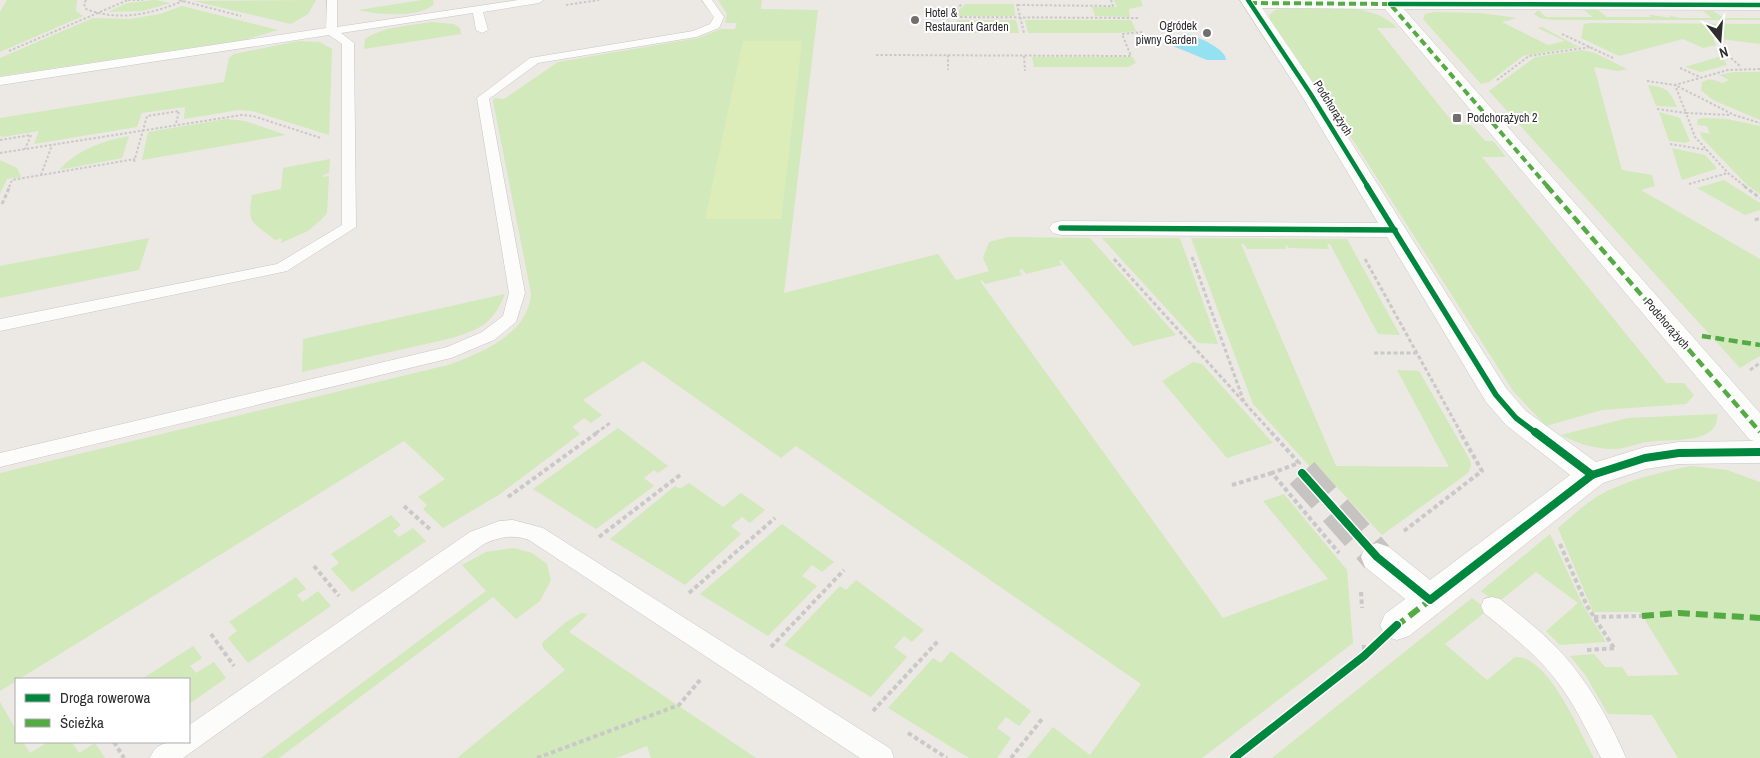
<svg xmlns="http://www.w3.org/2000/svg" width="1760" height="758" viewBox="0 0 1760 758" font-family="'Archivo Narrow',sans-serif">
<rect width="100%" height="100%" fill="#ece8e4"/>
<g fill="#d1e9bb" fill-rule="evenodd">
<path d="M7 0H77L76 11 83 16 0 52V12Z"/>
<path d="M155 0 171 3 143 11 108 12 127 3Z"/>
<path d="M316 0 308 14 291 24 193 1Z"/>
<path d="M422 0H433L434 4C421 18 377 15 358 10Z"/>
<path d="M718 0H762L761 9 818 10 784 293 938 254 956 280 989 271 983 258 989 242 1008 237 1090 238 1176 335 1133 346 1061 260 1059 261 1062 265 1026 274 1022 269 1019 270 1022 275 985 284 982 280 980 281 1223 618 1328 579 1263 501 1284 494 1347 570 1353 643 1202 758H1027L1053 727 1090 755 1141 684 796 446 781 458 643 361 583 400 602 415 591 423 584 418 572 427 580 434 500 494 443 528 423 509 427 505 418 497 445 479 404 441 0 691V473L448 365C481 353 529 334 531 293L493 101 494 98 504 99 558 62 698 38 721 29H735L737 23H725L727 14ZM743 41H801L780 219Z"/>
<path d="M1114 0H1141L1143 6 1129 9 1130 17 1095 16 1092 7H1117Z"/>
<path d="M966 4H1014L1015 16H956V13Z"/>
<path d="M182 6 278 30 244 40 0 76V58L93 18 130 19 160 14Z"/>
<path d="M1281 9C1317 9 1371 0 1397 28H1377L1455 125H1471L1485 141H1493L1506 157H1482L1666 383H1684L1694 395 1686 404 1602 410 1546 426 1513 391 1356 145 1270 19 1269 15 1275 10Z"/>
<path d="M1538 10 1546 17H1593L1584 10H1598L1607 17H1651L1649 15C1656 15 1663 18 1671 17L1668 15 1679 18H1712L1703 11H1713L1724 18H1760V20H1551L1540 18 1534 14Z"/>
<path d="M1435 12 1481 13 1517 18 1502 22 1548 45 1565 41 1538 28 1542 27 1579 47 1523 56 1489 82 1481 84 1423 19 1425 14Z"/>
<path d="M957 20H1016L1019 33H959Z"/>
<path d="M1025 20H1131L1136 31 1118 33H1028Z"/>
<path d="M432 22 454 24 460 28 461 34 364 49 365 39C384 26 409 26 432 22Z"/>
<path d="M1589 23 1760 24V44L1713 38 1716 45 1703 48 1683 39 1619 56 1581 38 1584 24Z"/>
<path d="M299 41 320 42 332 49 329 135 252 111 239 110 184 119 185 107 142 113 137 127 34 144 39 131 3 137 0 136V118L224 82 229 58 234 54Z"/>
<path d="M1582 50 1595 53 1627 69 1618 71 1594 67 1622 170 1652 175 1655 186 1641 190 1760 259V356L1740 368 1489 91 1535 57Z"/>
<path d="M1722 56 1727 65 1701 72 1685 67Z"/>
<path d="M1032 57H1133L1136 63 1128 67H1034Z"/>
<path d="M1734 72H1760V120L1713 100 1701 90 1702 82C1710 78 1713 79 1722 83L1729 80 1719 75Z"/>
<path d="M1648 85C1668 88 1669 90 1677 107L1656 106Z"/>
<path d="M1659 112 1680 118 1690 141 1685 143 1669 141Z"/>
<path d="M1704 118 1727 119 1760 126V194L1747 185 1702 138 1700 132 1710 134 1707 126 1697 125 1698 119Z"/>
<path d="M226 119 245 121 286 135 142 160 148 132Z"/>
<path d="M129 136 122 158 59 170C77 150 103 141 129 136Z"/>
<path d="M1672 148 1705 155 1716 167V169L1682 180Z"/>
<path d="M330 159 329 173 323 175V177L329 176 327 213 322 219 308 231 281 243 282 238 275 240C252 221 247 225 252 195L281 189 283 168Z"/>
<path d="M0 160 17 168 21 177 7 179 0 194Z"/>
<path d="M1724 180 1760 203V210L1745 215 1697 188Z"/>
<path d="M149 238 139 270 0 298V266Z"/>
<path d="M1102 238H1180L1218 344 1198 343Z"/>
<path d="M1191 238 1347 239 1400 335 1378 334 1330 244H1327L1329 249 1289 248 1285 244 1286 249H1247L1244 244H1241L1336 466 1449 467 1397 370 1419 371 1470 460 1471 466 1468 473 1382 535 1318 467 1312 469 1253 404Z"/>
<path d="M505 294C493 323 481 329 452 338L302 372 303 339Z"/>
<path d="M1193 362 1202 364 1273 443 1227 458 1162 381Z"/>
<path d="M1717 414C1720 446 1669 438 1647 442 1634 444 1623 450 1610 449 1592 448 1577 443 1561 435L1628 418Z"/>
<path d="M618 428 668 466 658 473 654 470 644 478 654 486 596 529 533 489Z"/>
<path d="M1692 466 1727 470 1760 482V758H1678L1652 715 1608 714 1586 676 1570 656 1594 654 1605 667H1622L1628 676 1679 675 1640 612H1593L1558 528C1571 517 1584 505 1598 496 1626 480 1660 472 1692 466Z"/>
<path d="M689 483 723 507 741 493 765 510 750 523 742 517 731 526 741 534 685 585 610 539 675 486 680 489Z"/>
<path d="M391 515 401 525 393 531 399 537 413 528 426 541 352 592 331 569 339 563 331 554Z"/>
<path d="M782 524 834 562 822 572 812 565 802 576 817 586 768 636 700 594Z"/>
<path d="M1550 534 1583 605 1606 642 1560 645 1546 631 1578 603 1536 572 1497 603 1481 591Z"/>
<path d="M514 548 532 553 547 564 551 580 540 601 516 619 493 597 279 758H261L486 591 462 565 486 552Z"/>
<path d="M296 577 306 589 297 595 303 602 318 591 331 606 248 663 228 638 237 631 229 622Z"/>
<path d="M856 580 924 630 912 642 904 636 894 647 907 657 871 697 784 645 840 586 846 590Z"/>
<path d="M1472 598 1488 610 1445 644 1487 680 1515 657C1548 655 1579 731 1594 758H1272Z"/>
<path d="M581 613 588 614 569 632 756 758H651L647 746 616 758H457L565 670 543 648 542 643 566 622Z"/>
<path d="M193 646 202 658 190 666 196 673 214 662 226 678 189 704V679H142Z"/>
<path d="M951 651 1031 711 1019 726 1006 717 997 728 1011 738 997 758H969L888 708 933 658 941 663Z"/>
<path d="M0 702 16 730V742H23L30 753 48 742H76L73 744 79 753 95 743 105 758H0Z"/>
</g>
<path fill="#ddedb9" d="M743 41H802L781 219H705Z"/>
<path fill="#93e1f1" d="M1187 34C1197 36 1226 49 1226 60H1207L1173 46 1170 42V36Z"/>
<g fill="none" stroke-linecap="round" stroke-linejoin="round">
<path stroke="#c6c3c0" stroke-width="33" stroke-dasharray="33 17" stroke-linecap="butt" d="M1302 473 1377 557"/>
<g stroke="#c8c6c6" stroke-width="1">
<g id="lane">
<path d="M327 0H337V27L518 0H544L539 3 483 12 488 30 482 33 476 30 473 13 341 33 354 43 356 227 287 271 0 331V319L277 264 342 225V44L329 35 0 85V77L326 28Z"/>
<path d="M702 0H712L724 17 719 28 696 37 538 63 489 99 525 293 516 322 494 340 451 358 0 467V453L447 347 482 332 503 316 509 293 477 98 530 58 693 31 710 24 714 17Z"/>
<path d="M513 520 543 528 891 749 894 758H860L529 540C513 534 499 537 484 544L183 758H150C157 740 171 742 189 742V725L470 532 499 521Z"/>
<path d="M1492 597 1500 599C1520 615 1541 631 1559 650 1587 680 1610 720 1626 758H1601C1588 733 1576 707 1559 684 1539 656 1511 635 1484 613L1481 606 1484 599Z"/>
</g>
</g>
<g stroke="#c8c6c6" stroke-width="1">
<path id="street" d="M1240 0H1760V10L1404 9 1760 413V463L1679 464 1646 469 1603 483 1409 636 1397 640 1385 636 1380 625 1385 614 1405 599 1365 567 1361 557 1365 547 1377 543 1389 547 1430 580 1570 475 1506 425 1486 402 1387 237 1061 235 1053 233 1049 228 1053 223 1061 221 1378 223 1300 93ZM1262 8 1385 9 1750 440 1754 441 1679 442 1645 447 1596 462 1526 411 1506 388 1320 93Z"/>
</g>
<g stroke="#c9c9c8" stroke-width="2" stroke-dasharray="2.5 2" stroke-linecap="butt">
<path d="M86 0 84 4 86 9C119 22 151 14 183 1"/>
<path d="M128 0H143"/>
<path d="M179 0 241 16"/>
<path d="M1017 4 1024 33"/>
<path d="M566 5 599 0"/>
<path d="M1018 5 1113 6 1111 0"/>
<path d="M942 17 1138 18"/>
<path d="M949 33 948 17 962 4"/>
<path d="M1562 34 1613 58"/>
<path d="M9 51 128 0"/>
<path d="M876 55 1131 56 1122 34 1142 32"/>
<path d="M948 55V70"/>
<path d="M1024 56 1025 71"/>
<path d="M1731 58 1741 67"/>
<path d="M1680 68 1700 77"/>
<path d="M1760 69 1728 70 1675 85 1734 115 1760 123"/>
<path d="M1497 80 1529 56 1591 47"/>
<path d="M1647 81 1675 85 1686 113 1731 115"/>
<path d="M1657 109 1686 113 1695 137 1728 173 1746 187"/>
<path d="M0 140 31 135 25 149"/>
<path d="M1670 144 1707 150"/>
<path d="M0 153 242 115 253 116 321 138"/>
<path d="M134 162 147 116 179 111 176 124"/>
<path d="M41 175 52 145"/>
<path d="M1689 184 1728 173"/>
<path d="M9 187 12 180 135 159"/>
</g>
<g stroke="#c9c9c8" stroke-width="3" stroke-dasharray="4 2.5" stroke-linecap="butt">
<path d="M1744 186 1760 198"/>
<path d="M2 204 10 186"/>
<path d="M1755 220 1760 218"/>
<path d="M1192 257 1244 402"/>
<path d="M1114 259 1272 433"/>
<path d="M1365 259 1461 433"/>
<path d="M1374 353H1417"/>
<path d="M1750 370 1760 363"/>
<path d="M596 433 610 423"/>
</g>
<g stroke="#c9c9c8" stroke-width="4" stroke-dasharray="4.5 3" stroke-linecap="butt">
<path d="M1271 432 1299 463 1272 473 1339 553"/>
<path d="M1232 485 1272 473"/>
<path d="M508 497 598 432"/>
<path d="M404 506 432 531"/>
<path d="M1404 531 1482 471 1460 432"/>
<path d="M599 537 680 475"/>
<path d="M1560 544 1587 606 1614 648"/>
<path d="M314 566 339 596"/>
<path d="M1361 592 1362 608"/>
<path d="M689 593 775 518"/>
<path d="M1594 617 1642 616"/>
<path d="M211 634 234 666"/>
<path d="M1364 645V656"/>
<path d="M771 647 844 570"/>
<path d="M1587 650 1617 648"/>
<path d="M873 711 938 641"/>
<path d="M908 733 947 758"/>
<path d="M114 742 124 758"/>
<path d="M537 758 679 705 700 680"/>
<path d="M1011 758 1042 719"/>
</g>
<use href="#lane" fill="#fcfcfb" fill-rule="evenodd"/>
<use href="#street" fill="#fcfcfb" fill-rule="evenodd"/>
<path stroke="#54ab44" stroke-width="4" stroke-dasharray="7 4" stroke-linecap="butt" d="M1250 3 1390 4 1548 187"/>
<g stroke="#54ab44" stroke-width="4.5" stroke-dasharray="9 4.5" stroke-linecap="butt">
<path d="M1547 186 1760 432"/>
<path d="M1702 336 1760 345"/>
</g>
<g stroke="#54ab44" stroke-width="6" stroke-dasharray="12 6" stroke-linecap="butt">
<path d="M1642 616 1679 613 1760 618"/>
<path d="M1395 627 1430 600"/>
</g>
<g stroke="#fff" stroke-width="6">
<g id="cycleway-far2">
<path d="M1248 0 1310 93 1368 187"/>
<path d="M1390 4 1760 5"/>
</g>
</g>
<g stroke="#fff" stroke-width="9">
<g id="cycleway-far1">
<path d="M1367 186 1496 395 1516 418 1536 433"/>
<path d="M1061 228 1395 230"/>
</g>
</g>
<g stroke="#fff" stroke-width="11">
<g id="cycleway">
<path d="M1535 432 1592 475 1645 458 1679 453 1760 452"/>
<path d="M1302 473 1377 557 1430 600 1592 475"/>
<path d="M1234 758 1364 656 1397 625"/>
</g>
</g>
<use href="#cycleway-far2" stroke="#00873e" stroke-width="4.5"/>
<use href="#cycleway-far1" stroke="#00873e" stroke-width="5.5"/>
<use href="#cycleway" stroke="#00873e" stroke-width="8"/>
</g>
<g fill="#706f6e" stroke="#fff" stroke-width="2">
<circle cx="915" cy="20" r="5"/>
<circle cx="1207" cy="33" r="5"/>
<rect x="1452" y="113" width="10" height="10" rx="2.5"/>
</g>
<g text-anchor="middle" stroke-width="4" stroke-linejoin="round" paint-order="stroke">
<g font-size="12" fill="#2e2e2e" stroke="#fff" text-anchor="start">
<text x="925" y="17">Hotel &amp;<tspan x="925" dy="14">Restaurant Garden</tspan></text>
<text x="1197" y="30" text-anchor="end">Ogródek<tspan x="1197" dy="14">piwny Garden</tspan></text>
<text x="1467" y="122">Podchorążych 2</text>
</g>
<g font-size="12" fill="#2e2e2e" stroke="#fff">
<text transform="translate(1333 108) rotate(58)" y="4">Podchorążych</text>
<text transform="translate(1667 324) rotate(49)" y="4">Podchorążych</text>
</g>
</g>
<rect x="15" y="678" width="175" height="65" fill="#ffffff" stroke="#ababab"/>
<rect x="25" y="694" width="25" height="8" fill="#00873e" stroke="#ababab"/>
<text x="60" y="703" font-size="15" fill="#2e2e2e">Droga rowerowa</text>
<rect x="25" y="719" width="25" height="8" fill="#54ab44" stroke="#ababab"/>
<text x="60" y="728" font-size="15" fill="#2e2e2e">Ścieżka</text>
<g transform="translate(1720 40) rotate(163)" stroke="#ffffff" stroke-width="4" paint-order="stroke">
<path d="M0-4L9 19L0 12L-9 19Z" fill="#2e2e2e"/>
<text y="-8" font-size="14" font-weight="bold" text-anchor="middle" fill="#2e2e2e">N</text>
</g>
</svg>
